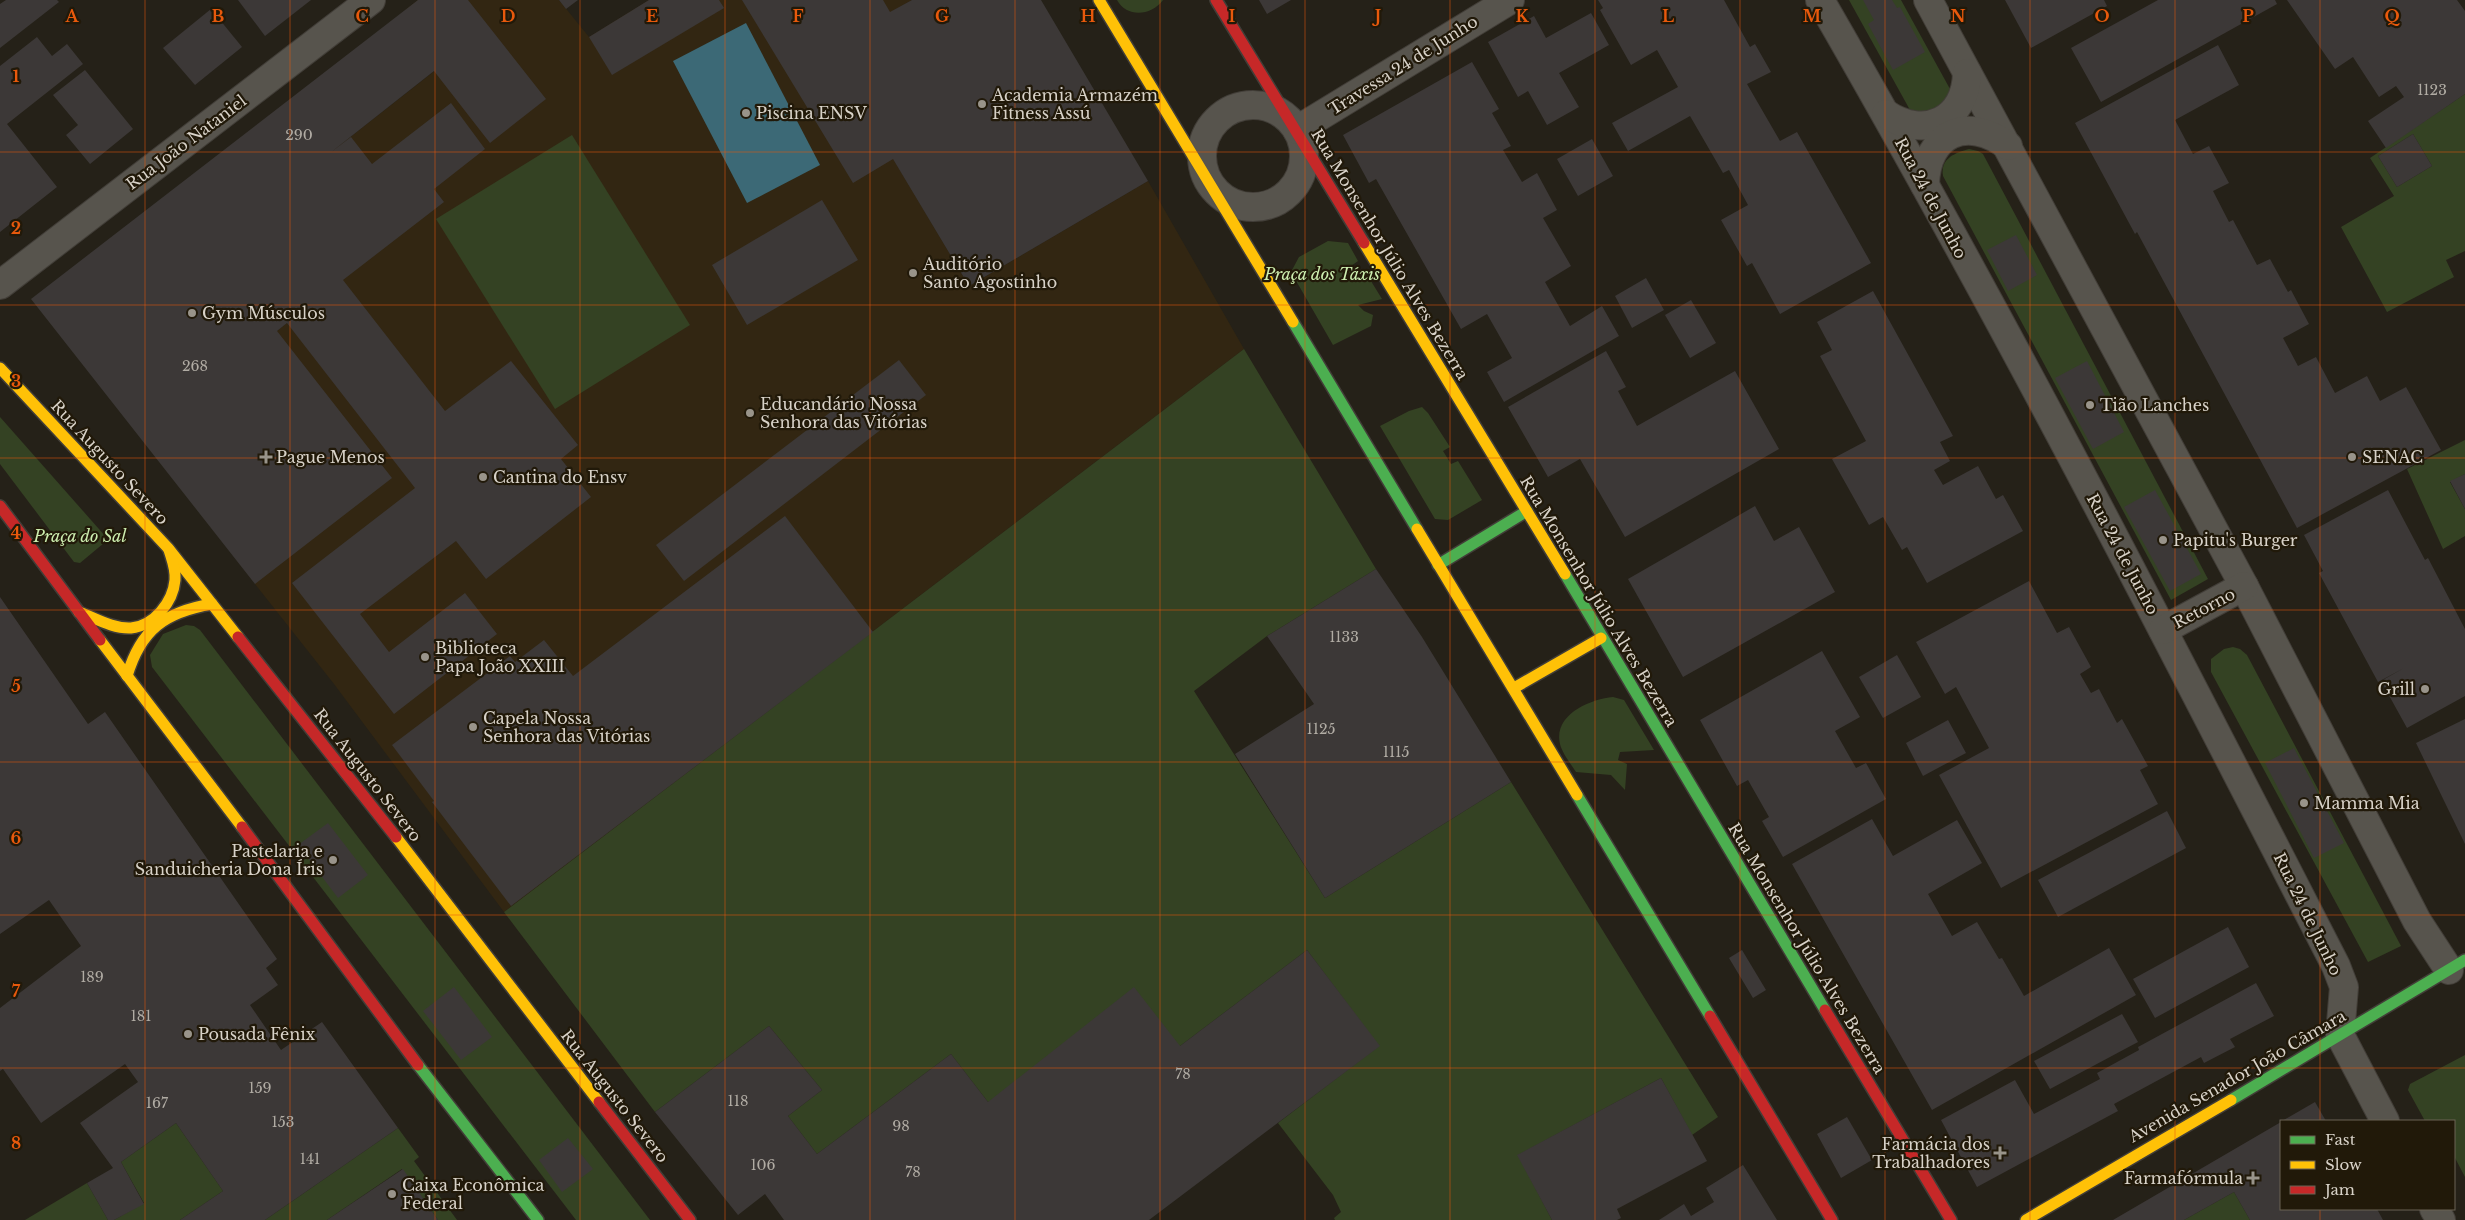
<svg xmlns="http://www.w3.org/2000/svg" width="2465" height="1220" viewBox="0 0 2465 1220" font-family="'Libre Baskerville',serif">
<rect width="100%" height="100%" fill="#252118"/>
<path fill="#322612" d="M418 0H559L589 37 649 0H912L828 49 969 286 1148 181 1244 349 504 912 334 684 255 584 277 331 287 323 261 207 446 62 405 10Z"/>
<g fill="#344223" fill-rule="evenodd">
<path d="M1117 0H1163C1151 16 1127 18 1117 0Z"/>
<path d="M1849 0H1901L1950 89 1945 105 1924 115 1910 110Z"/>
<path d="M2465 94V251L2446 260 2454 277 2387 312 2341 227 2394 196 2370 158ZM2413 134 2432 166 2397 187 2378 156Z"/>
<path d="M572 135 690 325 555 409 436 219Z"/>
<path d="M1969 149 1978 151 1983 154 2208 579 2171 600 1943 176C1940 159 1954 153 1969 149Z"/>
<path d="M1328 241 1348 243 1358 261 1351 266V274L1357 276 1366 273 1382 299 1358 305 1364 311 1373 315 1371 326 1333 345 1291 272 1299 257Z"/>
<path d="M1244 349 1376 569 1267 636 1194 691 1325 898 1511 782 1718 1117 1692 1135 1661 1078 1518 1155 1552 1220H1335L1334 1218 1341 1212 1333 1195 1278 1123 1379 1046 1307 950 1180 1046 988 1102 951 1054 817 1154 788 1116 822 1090 769 1026 655 1112 504 912Z"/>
<path d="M1422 407 1428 413 1450 447 1443 451 1451 464 1458 461 1482 500 1448 520 1435 519 1380 426 1409 411Z"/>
<path d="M0 417 106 537 104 543 80 563 74 562 0 464Z"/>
<path d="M2465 440V474L2450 482 2465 509V536L2443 549 2407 469Z"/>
<path d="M186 625 194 626 200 630 650 1220H576L152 667 150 655 163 634Z"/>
<path d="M2233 647 2240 649 2247 655 2401 946 2368 962 2211 672V659L2224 649Z"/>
<path d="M1613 697 1624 700 1654 750 1620 752 1618 760 1627 764 1625 790 1611 775 1576 772C1571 764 1562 753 1560 744 1553 715 1590 699 1613 697Z"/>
<path d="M2465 1055V1177L2454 1156V1121H2425L2408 1090 2410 1084Z"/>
<path d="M176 1123 223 1191 180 1220H114L144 1203 121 1162Z"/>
<path d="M398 1128 419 1157 414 1161 457 1220H438L402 1169 327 1220H265Z"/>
<path d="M87 1183 108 1220H25Z"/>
<path d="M2234 1192 2250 1220H2184Z"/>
</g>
<path fill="#3c6976" d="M746 23 820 165 747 203 673 61Z"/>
<g fill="#3c3837">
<path d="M6 0H57L59 2 0 48V4Z"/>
<path d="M238 0H311L265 36Z"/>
<path d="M418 0H468L546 99 490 143 434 71 330 153 351 137 372 164 451 103 485 149 434 189 444 202 343 280 445 411 511 361 578 445 561 459 591 497 486 579 456 541 360 614 389 652 465 593 497 634 394 714 292 583 415 488 287 323 277 331 392 478 255 584 31 299Z"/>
<path d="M559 0H578L566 9Z"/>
<path d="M649 0H719L724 8 612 75 589 37Z"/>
<path d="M742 0H883L890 12 912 0H1041L1148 181 969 286 893 159 853 183Z"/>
<path d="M1259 0H1291L1267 14Z"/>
<path d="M1598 0H1724L1750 47 1755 44 1771 72 1747 84 1780 141 1797 132 1871 263 1780 314 1752 263 1747 266 1721 220 1748 205 1729 170 1723 173 1690 116 1628 151 1612 123 1678 87 1657 50 1631 65 1600 10 1603 8Z"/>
<path d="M1863 0H1892L1897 8 1900 7 1925 52 1893 70 1868 24 1874 20Z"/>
<path d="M2005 0H2104L2107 6 2031 48Z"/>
<path d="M2158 0H2275L2277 4 2101 102 2071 48Z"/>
<path d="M2287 0H2457L2465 11V94L2386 148 2368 121 2404 97 2396 86 2379 97 2353 57 2335 69Z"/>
<path d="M211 9 242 47 195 85 163 48Z"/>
<path d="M1591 13 1609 45 1559 73 1579 107 1547 125 1528 91 1518 97 1488 42 1534 16 1546 38Z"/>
<path d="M37 37 52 56 67 44 83 64 7 124 57 187 0 232V66Z"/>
<path d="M2218 45 2239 85 2175 120 2193 154 2209 146 2229 183 2213 191 2229 222 2233 220 2257 265 2270 259 2288 292 2291 290 2309 324 2283 338 2298 366 2316 357 2335 393 2367 376 2380 401 2406 387 2441 450 2297 528 2137 232 2135 234 2075 123Z"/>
<path d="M1472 62 1499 109 1492 113 1511 146 1503 150 1522 182 1537 173 1557 210 1543 218 1571 266 1545 282 1570 326 1602 306 1619 336 1504 402 1487 372 1512 358 1487 314 1461 329 1376 179 1369 183 1343 135Z"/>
<path d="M85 70 133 129 90 164 66 135 78 125 53 95Z"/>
<path d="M2413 134 2432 166 2397 187 2378 156Z"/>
<path d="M1592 139 1613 176 1578 196 1557 159Z"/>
<path d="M822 200 858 260 747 325 712 265Z"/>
<path d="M2016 235 2037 275 2008 291 1987 250Z"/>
<path d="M1646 278 1664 310 1632 328 1615 296Z"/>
<path d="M1873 291 1953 436 1940 442 1950 461 1934 470 1943 485 1978 466 1996 499 2003 495 2023 531 1927 583 1907 547 1902 550 1883 517 1869 525 1832 459 1866 441 1820 356 1832 350 1817 322Z"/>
<path d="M1691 300 1716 343 1690 358 1665 315Z"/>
<path d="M1606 351 1626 387 1618 391 1637 426 1735 371 1779 449 1625 537 1580 459 1548 477 1508 407Z"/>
<path d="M899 360 926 395 684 581 656 545Z"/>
<path d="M2087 361 2124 432 2093 449 2055 378Z"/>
<path d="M2465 474V509L2450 481Z"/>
<path d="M2155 490 2201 574 2170 591 2124 507Z"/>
<path d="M2388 490 2425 560 2428 558 2465 629V696L2407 728 2381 681 2404 668 2378 682 2319 573 2323 571 2304 535Z"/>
<path d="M1755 506 1774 541 1799 527 1835 592 1683 677 1628 579Z"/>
<path d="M785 516 873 632 511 906 432 802 434 801 392 745 510 656 515 662 544 640 573 676Z"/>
<path d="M1376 569 1422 637 1511 782 1325 898 1235 754 1314 704 1267 636Z"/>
<path d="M2029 581 2057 633 2069 627 2091 667 2080 674 2091 693 2099 689 2117 723 2122 719 2148 766 2140 770 2158 804 2001 888 1939 775 1989 748 1956 687 1945 694 1916 642Z"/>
<path d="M0 597 88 724 105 712 277 959 266 968 278 985 250 1005 281 1050 322 1022 398 1128 265 1220H180L223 1191 176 1123 121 1162 144 1204 114 1220H108L87 1183 113 1168 80 1123 138 1082 125 1064 41 1123 3 1069 0 1071V1008L81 946 49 900 0 934Z"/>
<path d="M1822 651 1860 717 1835 731 1856 768 1866 763 1886 799 1783 857 1762 821 1769 817 1748 780 1737 786 1700 720Z"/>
<path d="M1897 655 1921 697 1883 718 1859 677Z"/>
<path d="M2465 719V844L2416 743Z"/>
<path d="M1948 720 1966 753 1923 776 1906 743Z"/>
<path d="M2294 748 2344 843 2314 858 2265 763Z"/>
<path d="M2167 811 2186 848 2058 917 2038 880Z"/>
<path d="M1872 819 1893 856 1957 820 1982 863 1928 894 1952 936 1977 922 1999 959 2002 958 2024 996 2109 948 2136 995 1932 1110 1792 864Z"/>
<path d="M328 823 368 875 338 898 298 845Z"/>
<path d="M2228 927 2249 967 2155 1018 2133 979Z"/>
<path d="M1307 950 1380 1046 1149 1220H784L765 1194 738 1215 655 1112 769 1026 822 1090 788 1116 817 1154 951 1054 988 1102 1134 987 1180 1046Z"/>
<path d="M1742 950 1766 990 1753 998 1729 958Z"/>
<path d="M2256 983 2274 1016 2230 1039 2235 1047 2204 1063 2201 1057 2114 1104 2118 1111 1977 1187 1941 1120 2015 1080 2034 1114 2100 1079 2097 1073 2139 1050 2138 1047Z"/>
<path d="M454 987 492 1037 461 1060 423 1011Z"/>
<path d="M2122 1014 2138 1042 2050 1089 2034 1061Z"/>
<path d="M1661 1078 1707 1161 1617 1209 1621 1218 1617 1220H1552L1517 1155Z"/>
<path d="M2315 1102 2326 1121H2282Z"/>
<path d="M1847 1117 1872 1160 1841 1178 1817 1134Z"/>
<path d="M2281 1122V1209H2377L2383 1220H2250L2234 1192 2184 1220H2113Z"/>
<path d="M568 1138 593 1169 562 1192 539 1160Z"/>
<path d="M1743 1165 1777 1220H1659L1684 1204 1691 1216 1714 1202 1706 1188Z"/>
<path d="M403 1169 438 1220H327Z"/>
</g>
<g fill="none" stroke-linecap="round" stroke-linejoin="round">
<g stroke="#423e38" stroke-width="30">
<g id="street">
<path d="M1820 0C2003 316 2169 641 2336 966L2344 987 2340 1035 2385 1121"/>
<path d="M1928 0 2244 586 2417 921 2449 970"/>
<circle cx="1253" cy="156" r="51"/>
<path d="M1886 114C1925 140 1966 120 1967 73"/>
<path d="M1297 130 1510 0"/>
<path d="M1925 185C1926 133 1967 115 2008 146"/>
<path d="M0 285 371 0"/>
<path d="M2163 630 2244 586"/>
<path d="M2434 1209 2441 1220"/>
</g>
</g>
<g stroke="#423e38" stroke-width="14">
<g id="fast">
<path d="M1293 322 1417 529"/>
<path d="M1438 565 1527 511"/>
<path d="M1565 574 1825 1010"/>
<path d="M1577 795 1710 1016"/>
<path d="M418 1065 538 1220"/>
<path d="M2231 1100 2465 960"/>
</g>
</g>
<g stroke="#423e38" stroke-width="14">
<g id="slow">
<path d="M1099 0 1293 322"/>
<path d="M1364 243 1565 574"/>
<path d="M0 368 168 548 238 637"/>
<path d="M1417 529 1577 795"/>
<path d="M79 612C95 618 113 629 131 628 154 626 173 602 175 580 176 569 172 560 169 550"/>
<path d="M100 640 242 827"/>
<path d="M127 676C141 629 165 612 212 604"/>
<path d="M1514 688 1601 638"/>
<path d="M396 837 599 1102"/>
<path d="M2026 1220 2231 1100"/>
</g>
</g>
<g stroke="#423e38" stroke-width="14">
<g id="jam">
<path d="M1216 0 1364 243"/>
<path d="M0 506 100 640"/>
<path d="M238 637 396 837"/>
<path d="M242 827 418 1065"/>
<path d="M1825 1010 1951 1220"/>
<path d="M1710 1016 1832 1220"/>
<path d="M599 1102 690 1220"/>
</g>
</g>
<use href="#street" stroke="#57544d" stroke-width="28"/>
<use href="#fast" stroke="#4caf50" stroke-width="11"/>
<use href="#slow" stroke="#ffc107" stroke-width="11"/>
<use href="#jam" stroke="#c62828" stroke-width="11"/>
</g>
<path fill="none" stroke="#e8590c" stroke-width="1" stroke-opacity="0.55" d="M145 0V1220M290 0V1220M435 0V1220M580 0V1220M725 0V1220M870 0V1220M1015 0V1220M1160 0V1220M1305 0V1220M1450 0V1220M1595 0V1220M1740 0V1220M1885 0V1220M2030 0V1220M2175 0V1220M2320 0V1121M0 152H2465M0 305H2465M0 458H2465M0 610H2465M0 762H2465M0 915H2465M0 1068H2465M2320 1209V1220"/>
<g fill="#99948a" stroke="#211909" stroke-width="2">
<circle cx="982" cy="104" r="5"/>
<circle cx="746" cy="113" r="5"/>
<circle cx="913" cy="273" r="5"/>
<circle cx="192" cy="313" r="5"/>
<circle cx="2090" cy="405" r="5"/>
<circle cx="750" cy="413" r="5"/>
<path d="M263.5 449.5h5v5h5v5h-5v5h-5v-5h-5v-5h5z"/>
<circle cx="2352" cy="457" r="5"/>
<circle cx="483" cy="477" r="5"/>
<circle cx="2163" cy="540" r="5"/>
<circle cx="425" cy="657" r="5"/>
<circle cx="2425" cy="689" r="5"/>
<circle cx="473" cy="727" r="5"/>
<circle cx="2304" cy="803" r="5"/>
<circle cx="333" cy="860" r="5"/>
<circle cx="188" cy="1034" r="5"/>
<path d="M1997.5 1145.5h5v5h5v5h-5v5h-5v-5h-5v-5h5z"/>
<path d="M2250.5 1170.5h5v5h5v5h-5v5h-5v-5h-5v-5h5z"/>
<circle cx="392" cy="1194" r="5"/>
</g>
<g text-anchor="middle" stroke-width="4.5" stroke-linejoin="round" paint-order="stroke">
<g font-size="14" fill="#b1aca4">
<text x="2432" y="95">1123</text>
<text x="299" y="140">290</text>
<text x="195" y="371">268</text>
<text x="1344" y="642">1133</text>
<text x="1321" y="734">1125</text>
<text x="1396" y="757">1115</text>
<text x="92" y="982">189</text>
<text x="141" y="1021">181</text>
<text x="1183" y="1079">78</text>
<text x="260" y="1093">159</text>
<text x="738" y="1106">118</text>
<text x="157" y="1108">167</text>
<text x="283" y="1127">153</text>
<text x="901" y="1131">98</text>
<text x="310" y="1164">141</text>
<text x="763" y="1170">106</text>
<text x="913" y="1177">78</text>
</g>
<g font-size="16" fill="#d8d2c8" stroke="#211909">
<text transform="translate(1403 65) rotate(-32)" y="6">Travessa 24 de Junho</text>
<text transform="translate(186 142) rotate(-37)" y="6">Rua João Nataniel</text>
<text transform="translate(1931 198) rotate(62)" y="6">Rua 24 de Junho</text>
<text transform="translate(1390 254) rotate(59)" y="6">Rua Monsenhor Júlio Alves Bezerra</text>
<text transform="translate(110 462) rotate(47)" y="6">Rua Augusto Severo</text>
<text transform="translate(2123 554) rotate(62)" y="6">Rua 24 de Junho</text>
<text transform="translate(1599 601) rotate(59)" y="6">Rua Monsenhor Júlio Alves Bezerra</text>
<text transform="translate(2204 608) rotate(-28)" y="6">Retorno</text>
<text transform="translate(368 775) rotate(52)" y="6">Rua Augusto Severo</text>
<text transform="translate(2308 914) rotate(64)" y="6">Rua 24 de Junho</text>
<text transform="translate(1807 948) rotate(59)" y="6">Rua Monsenhor Júlio Alves Bezerra</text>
<text transform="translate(2237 1076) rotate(-30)" y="6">Avenida Senador João Câmara</text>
<text transform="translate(615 1096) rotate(52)" y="6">Rua Augusto Severo</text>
</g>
<g font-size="16" fill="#d8d2c8" stroke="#211909" text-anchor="start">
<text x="992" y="101">Academia Armazém<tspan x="992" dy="18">Fitness Assú</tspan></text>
<text x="756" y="119">Piscina ENSV</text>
<text x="923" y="270">Auditório<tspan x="923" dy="18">Santo Agostinho</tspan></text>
<text x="202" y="319">Gym Músculos</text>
<text x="760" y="410">Educandário Nossa<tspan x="760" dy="18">Senhora das Vitórias</tspan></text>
<text x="2100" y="411">Tião Lanches</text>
<text x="276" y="463">Pague Menos</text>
<text x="2362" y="463">SENAC</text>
<text x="493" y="483">Cantina do Ensv</text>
<text x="2173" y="546">Papitu's Burger</text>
<text x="435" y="654">Biblioteca<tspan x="435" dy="18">Papa João XXIII</tspan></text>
<text x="2415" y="695" text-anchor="end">Grill</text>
<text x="483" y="724">Capela Nossa<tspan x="483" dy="18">Senhora das Vitórias</tspan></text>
<text x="2314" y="809">Mamma Mia</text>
<text x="323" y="857" text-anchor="end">Pastelaria e<tspan x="323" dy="18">Sanduicheria Dona Íris</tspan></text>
<text x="198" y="1040">Pousada Fênix</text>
<text x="1990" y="1150" text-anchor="end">Farmácia dos<tspan x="1990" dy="18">Trabalhadores</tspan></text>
<text x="2243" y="1184" text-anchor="end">Farmafórmula</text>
<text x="402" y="1191">Caixa Econômica<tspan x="402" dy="18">Federal</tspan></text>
</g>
<g font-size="16" font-style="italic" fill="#cdeeb0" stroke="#211909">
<text x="1322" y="280">Praça dos Táxis</text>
<text x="80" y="542">Praça do Sal</text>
</g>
</g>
<g font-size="16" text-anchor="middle" font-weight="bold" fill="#e8590c" stroke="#211909" stroke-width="4.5" stroke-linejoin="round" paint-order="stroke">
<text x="72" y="22">A</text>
<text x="218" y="22">B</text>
<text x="362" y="22">C</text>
<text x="508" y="22">D</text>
<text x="652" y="22">E</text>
<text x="798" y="22">F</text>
<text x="942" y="22">G</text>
<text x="1088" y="22">H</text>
<text x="1232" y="22">I</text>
<text x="1378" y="22">J</text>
<text x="1522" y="22">K</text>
<text x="1668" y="22">L</text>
<text x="1812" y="22">M</text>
<text x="1958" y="22">N</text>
<text x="2102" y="22">O</text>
<text x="2248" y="22">P</text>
<text x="2392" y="22">Q</text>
<text x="16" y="82">1</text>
<text x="16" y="234">2</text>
<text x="16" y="387">3</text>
<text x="16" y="539">4</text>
<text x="16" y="692">5</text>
<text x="16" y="844">6</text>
<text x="16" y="997">7</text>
<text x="16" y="1149">8</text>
</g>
<rect x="2280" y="1120" width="175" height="90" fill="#211909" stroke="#6a6355"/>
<rect x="2290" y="1136" width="25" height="8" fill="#4caf50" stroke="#6a6355"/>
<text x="2325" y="1145" font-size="15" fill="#d8d2c8">Fast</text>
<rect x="2290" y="1161" width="25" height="8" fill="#ffc107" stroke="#6a6355"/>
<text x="2325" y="1170" font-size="15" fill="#d8d2c8">Slow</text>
<rect x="2290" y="1186" width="25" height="8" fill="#c62828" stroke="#6a6355"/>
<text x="2325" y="1195" font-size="15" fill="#d8d2c8">Jam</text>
</svg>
